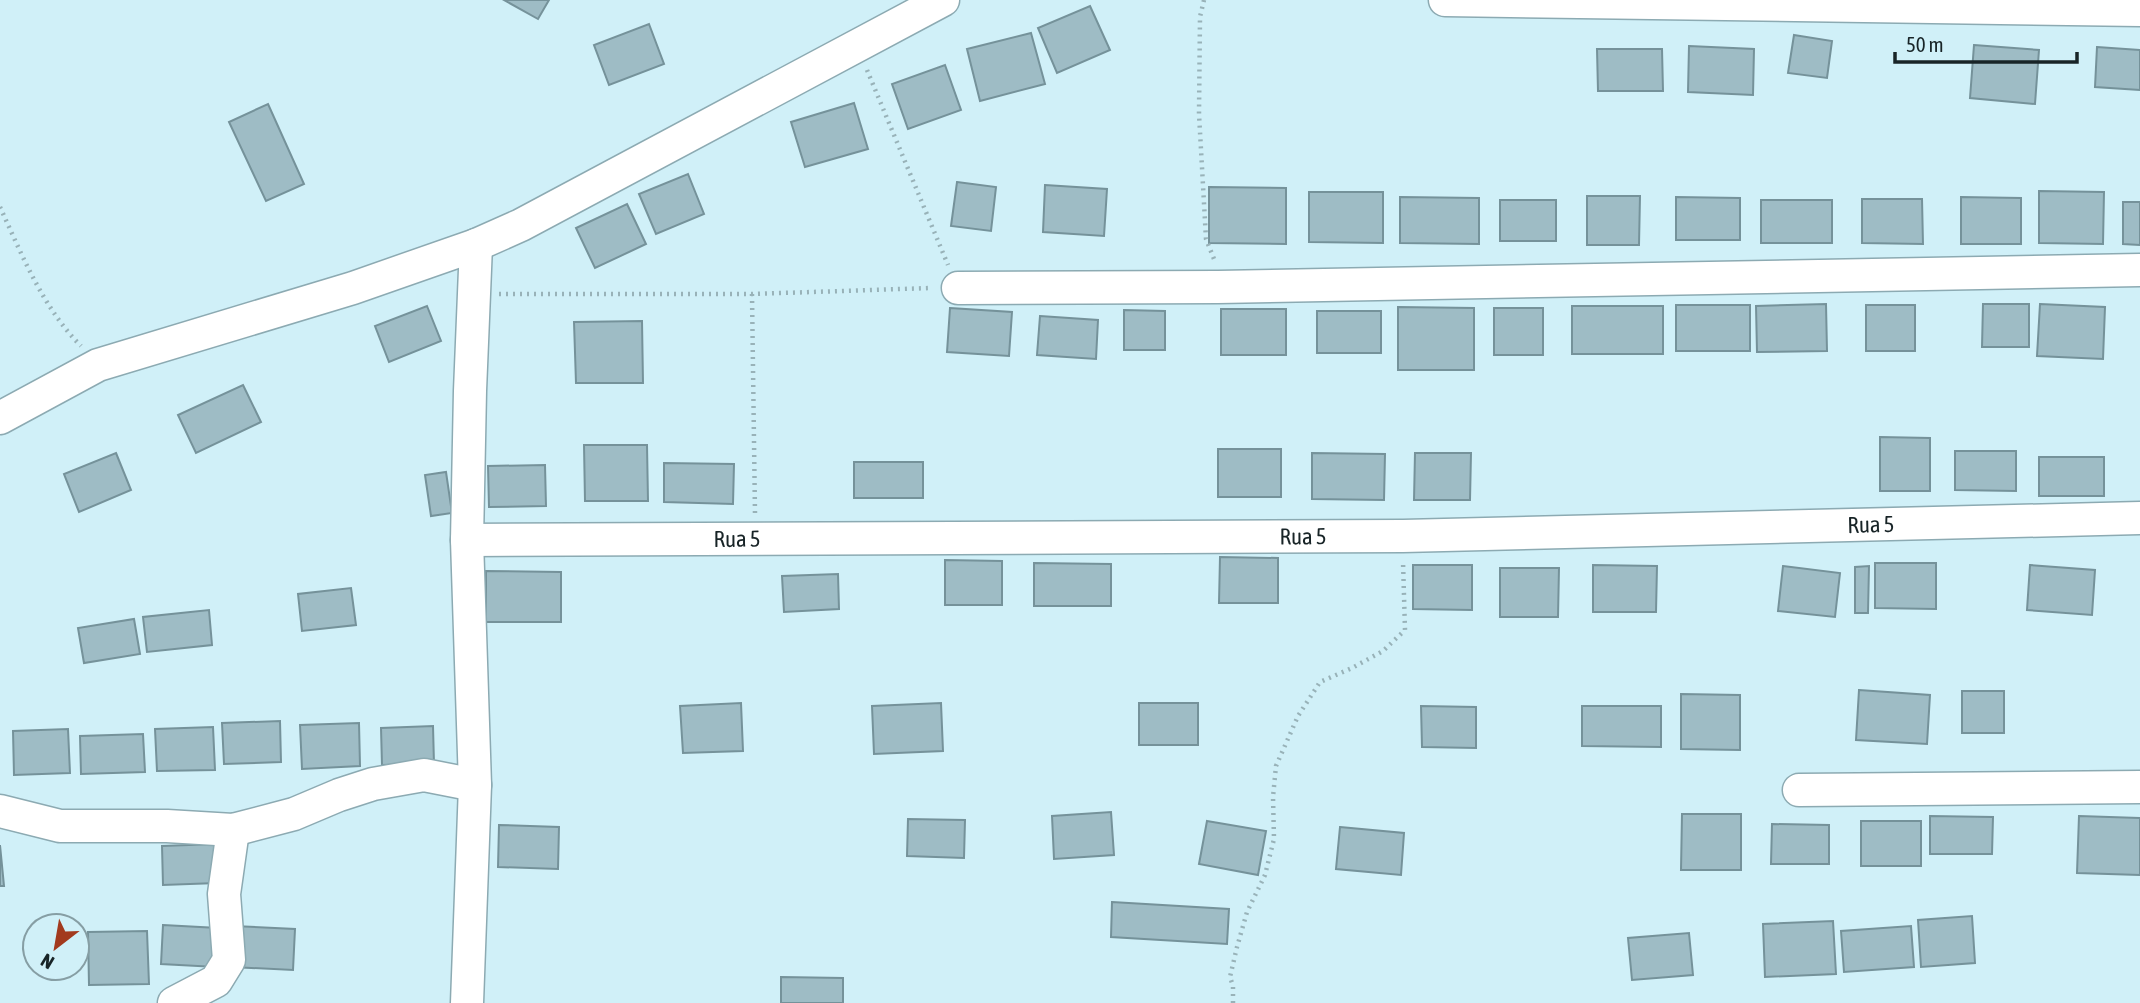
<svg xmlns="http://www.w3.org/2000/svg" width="2140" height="1003" viewBox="0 0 2140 1003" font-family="'Asap Condensed',sans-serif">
<rect width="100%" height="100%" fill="#d0f0f8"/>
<g fill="#9ebcc5" stroke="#75929a" stroke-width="2">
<path d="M504 0H549L538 19Z"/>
<path d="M1090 6 1110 50 1057 73 1038 28Z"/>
<path d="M649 24 664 64 609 85 594 45Z"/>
<path d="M1031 33 1045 84 980 101 967 49Z"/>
<path d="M1794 35 1832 41 1827 78 1788 73Z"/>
<path d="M1974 45 2039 50 2035 104 1970 98Z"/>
<path d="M1689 46 1754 49 1753 95 1688 92Z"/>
<path d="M2097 47 2140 50V90L2095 87Z"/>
<path d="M1597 49H1662L1663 91H1598Z"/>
<path d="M945 65 961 110 908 129 892 84Z"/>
<path d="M854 103 868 149 805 167 791 122Z"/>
<path d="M268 104 304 184 266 201 229 122Z"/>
<path d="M688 174 704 214 656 234 639 194Z"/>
<path d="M957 182 996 187 991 231 951 226Z"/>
<path d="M1045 185 1107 189 1104 236 1043 232Z"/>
<path d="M1209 187 1286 188V244L1209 243Z"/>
<path d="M2039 191 2104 192 2103 244 2039 243Z"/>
<path d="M1309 192H1383V243L1309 242Z"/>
<path d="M1587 196H1640L1639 245H1587Z"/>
<path d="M1400 197 1479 198V244L1400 243Z"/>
<path d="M1676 197 1740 198V240H1676Z"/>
<path d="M1961 197 2021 198V244H1961Z"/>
<path d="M1862 199H1922L1923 244 1862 243Z"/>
<rect x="1500" y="200" width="56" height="41"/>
<rect x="1761" y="200" width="71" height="43"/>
<path d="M2123 202H2140V245L2123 244Z"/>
<path d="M627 204 646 244 595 268 576 228Z"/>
<path d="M1826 304 1827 351 1757 352 1756 306Z"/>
<path d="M1983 304H2029V347H1982Z"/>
<path d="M2040 304 2105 307 2103 359 2037 356Z"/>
<rect x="1676" y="305" width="74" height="46"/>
<rect x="1866" y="305" width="49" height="46"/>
<path d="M427 306 441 341 389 362 375 326Z"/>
<rect x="1572" y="306" width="91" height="48"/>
<path d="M1398 307 1474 308V370H1398Z"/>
<path d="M950 308 1012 312 1009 356 947 352Z"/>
<rect x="1494" y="308" width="49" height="47"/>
<rect x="1221" y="309" width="65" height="46"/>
<path d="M1124 310 1165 311V350H1124Z"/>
<rect x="1317" y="311" width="64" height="42"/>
<path d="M1040 316 1098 320 1096 359 1037 355Z"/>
<path d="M642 321 643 383H576L574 322Z"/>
<path d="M243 385 261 422 196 453 178 415Z"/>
<path d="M1880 437 1930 438V491H1880Z"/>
<path d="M584 445H647L648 501H585Z"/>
<rect x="1218" y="449" width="63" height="48"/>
<path d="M1955 451H2016V491L1955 490Z"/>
<path d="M116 453 131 490 79 512 64 474Z"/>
<path d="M1312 453 1385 454 1384 500 1312 499Z"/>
<path d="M1415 453H1471L1470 500H1414Z"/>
<rect x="2039" y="457" width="65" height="39"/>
<rect x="854" y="462" width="69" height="36"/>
<path d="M664 463 734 464 733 504 664 502Z"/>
<path d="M545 465 546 506 489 507 488 466Z"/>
<path d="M446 472 452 513 431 516 425 475Z"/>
<path d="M1220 557 1278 558V603H1219Z"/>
<path d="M945 560 1002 561V605H945Z"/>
<path d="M1034 563 1111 564V606H1034Z"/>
<path d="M1875 563H1936V609L1875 608Z"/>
<path d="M1413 565H1472V610L1413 609Z"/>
<path d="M1593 565 1657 566 1656 612H1593Z"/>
<path d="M2030 565 2095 570 2092 615 2027 610Z"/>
<path d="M1783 566 1840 573 1835 617 1778 611Z"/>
<path d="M1869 566 1868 613H1855V567Z"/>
<path d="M1500 568H1559L1558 617H1500Z"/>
<path d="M486 571 561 572V622H486Z"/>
<path d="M838 574 839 609 784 612 782 576Z"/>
<path d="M351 588 356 625 302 631 298 594Z"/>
<path d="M209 610 212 645 147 652 143 617Z"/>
<path d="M134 619 140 654 84 663 78 628Z"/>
<path d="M1859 690 1930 695 1927 744 1856 740Z"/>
<rect x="1962" y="691" width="42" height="42"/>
<path d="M1681 694 1740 695V750L1681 749Z"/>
<path d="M741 703 743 751 683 753 680 706Z"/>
<path d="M941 703 943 751 874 754 872 706Z"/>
<rect x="1139" y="703" width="59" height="42"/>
<path d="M1421 706 1476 707V748L1422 747Z"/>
<path d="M1582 706H1661V747L1582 746Z"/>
<path d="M280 721 281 762 224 764 222 723Z"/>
<path d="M359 723 360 766 302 769 300 725Z"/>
<path d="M433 726 434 764 382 765 381 728Z"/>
<path d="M213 727 215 770 157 771 155 729Z"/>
<path d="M68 729 70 773 14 775 13 731Z"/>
<path d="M143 734 145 772 81 774 80 736Z"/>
<path d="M1111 812 1114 855 1054 859 1052 816Z"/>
<path d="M1682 814H1741V870H1681Z"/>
<path d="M1930 816 1993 817 1992 854H1930Z"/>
<path d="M2079 816 2140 818V875L2077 873Z"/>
<path d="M908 819 965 820 964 858 907 856Z"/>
<path d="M1207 821 1266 831 1258 875 1199 864Z"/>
<rect x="1861" y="821" width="60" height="45"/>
<path d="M1772 824 1829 825V864H1771Z"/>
<path d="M499 825 559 827 558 869 498 867Z"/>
<path d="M1340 827 1404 833 1401 875 1336 869Z"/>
<path d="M216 844 217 883 163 885 162 846Z"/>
<path d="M0 845 4 886H0Z"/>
<path d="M1112 902 1229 909 1227 944 1111 937Z"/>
<path d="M1972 916 1975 963 1921 967 1918 920Z"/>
<path d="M1833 921 1836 974 1765 977 1763 924Z"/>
<path d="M163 925 218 928 216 967 161 964Z"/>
<path d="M233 926 295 929 293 970 232 967Z"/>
<path d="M1911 926 1914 967 1844 972 1841 931Z"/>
<path d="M147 931 149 984 89 985 88 932Z"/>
<path d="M1689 933 1693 975 1632 980 1628 938Z"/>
<path d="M781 977 843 978V1003H781Z"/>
</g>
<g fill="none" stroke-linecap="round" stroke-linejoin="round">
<g stroke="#8caab2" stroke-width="35">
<g id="minor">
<path d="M1445 0 2140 10"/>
<path d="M958 288 1218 287 2140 270"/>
<path d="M0 418 98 365 353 288 476 245 521 225 943 0"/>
<path id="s1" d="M467 540 1403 536 2140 518"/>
<path d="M1799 790 2140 787"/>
<path d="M0 811 60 826H167L233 830 294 814 339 795 373 784 424 775 475 785"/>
<path d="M174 1003 216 981 229 960 224 894 233 830"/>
<path d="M467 1003 475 785 467 540 470 391 476 245"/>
</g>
</g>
<g stroke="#98b2b8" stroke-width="4.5" stroke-dasharray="2 5" stroke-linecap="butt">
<path d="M1204 0 1200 17 1199 114 1206 239 1214 259"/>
<path d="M867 70 948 265"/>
<path d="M0 207C22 255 43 308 81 346"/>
<path d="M499 294H752L931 288"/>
<path d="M752 294 755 514"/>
<path d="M1233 1003V986L1230 977 1237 947 1247 912 1265 875 1274 839 1273 797 1276 766 1298 716 1320 682 1352 668 1383 651 1405 630 1403 561"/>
</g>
<use href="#minor" stroke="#fff" stroke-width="32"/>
</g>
<g text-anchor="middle" stroke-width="5" stroke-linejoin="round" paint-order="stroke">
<g font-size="23" fill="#182427" stroke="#d0f0f8">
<text dy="8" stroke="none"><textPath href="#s1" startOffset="1404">Rua 5</textPath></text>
<text dy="8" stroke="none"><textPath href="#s1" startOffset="836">Rua 5</textPath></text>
<text dy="8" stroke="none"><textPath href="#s1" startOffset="270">Rua 5</textPath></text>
</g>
</g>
<g transform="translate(56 947) rotate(211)"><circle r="33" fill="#d0f0f8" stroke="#869ea4" stroke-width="2"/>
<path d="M0-5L12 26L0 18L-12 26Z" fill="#a23a1e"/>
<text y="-10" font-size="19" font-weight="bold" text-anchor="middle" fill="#182427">N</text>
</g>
<path d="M1895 52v10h182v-10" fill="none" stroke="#182427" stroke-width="3.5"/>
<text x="1906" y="52" font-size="21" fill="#182427" stroke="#d0f0f8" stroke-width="5" paint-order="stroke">50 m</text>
</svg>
